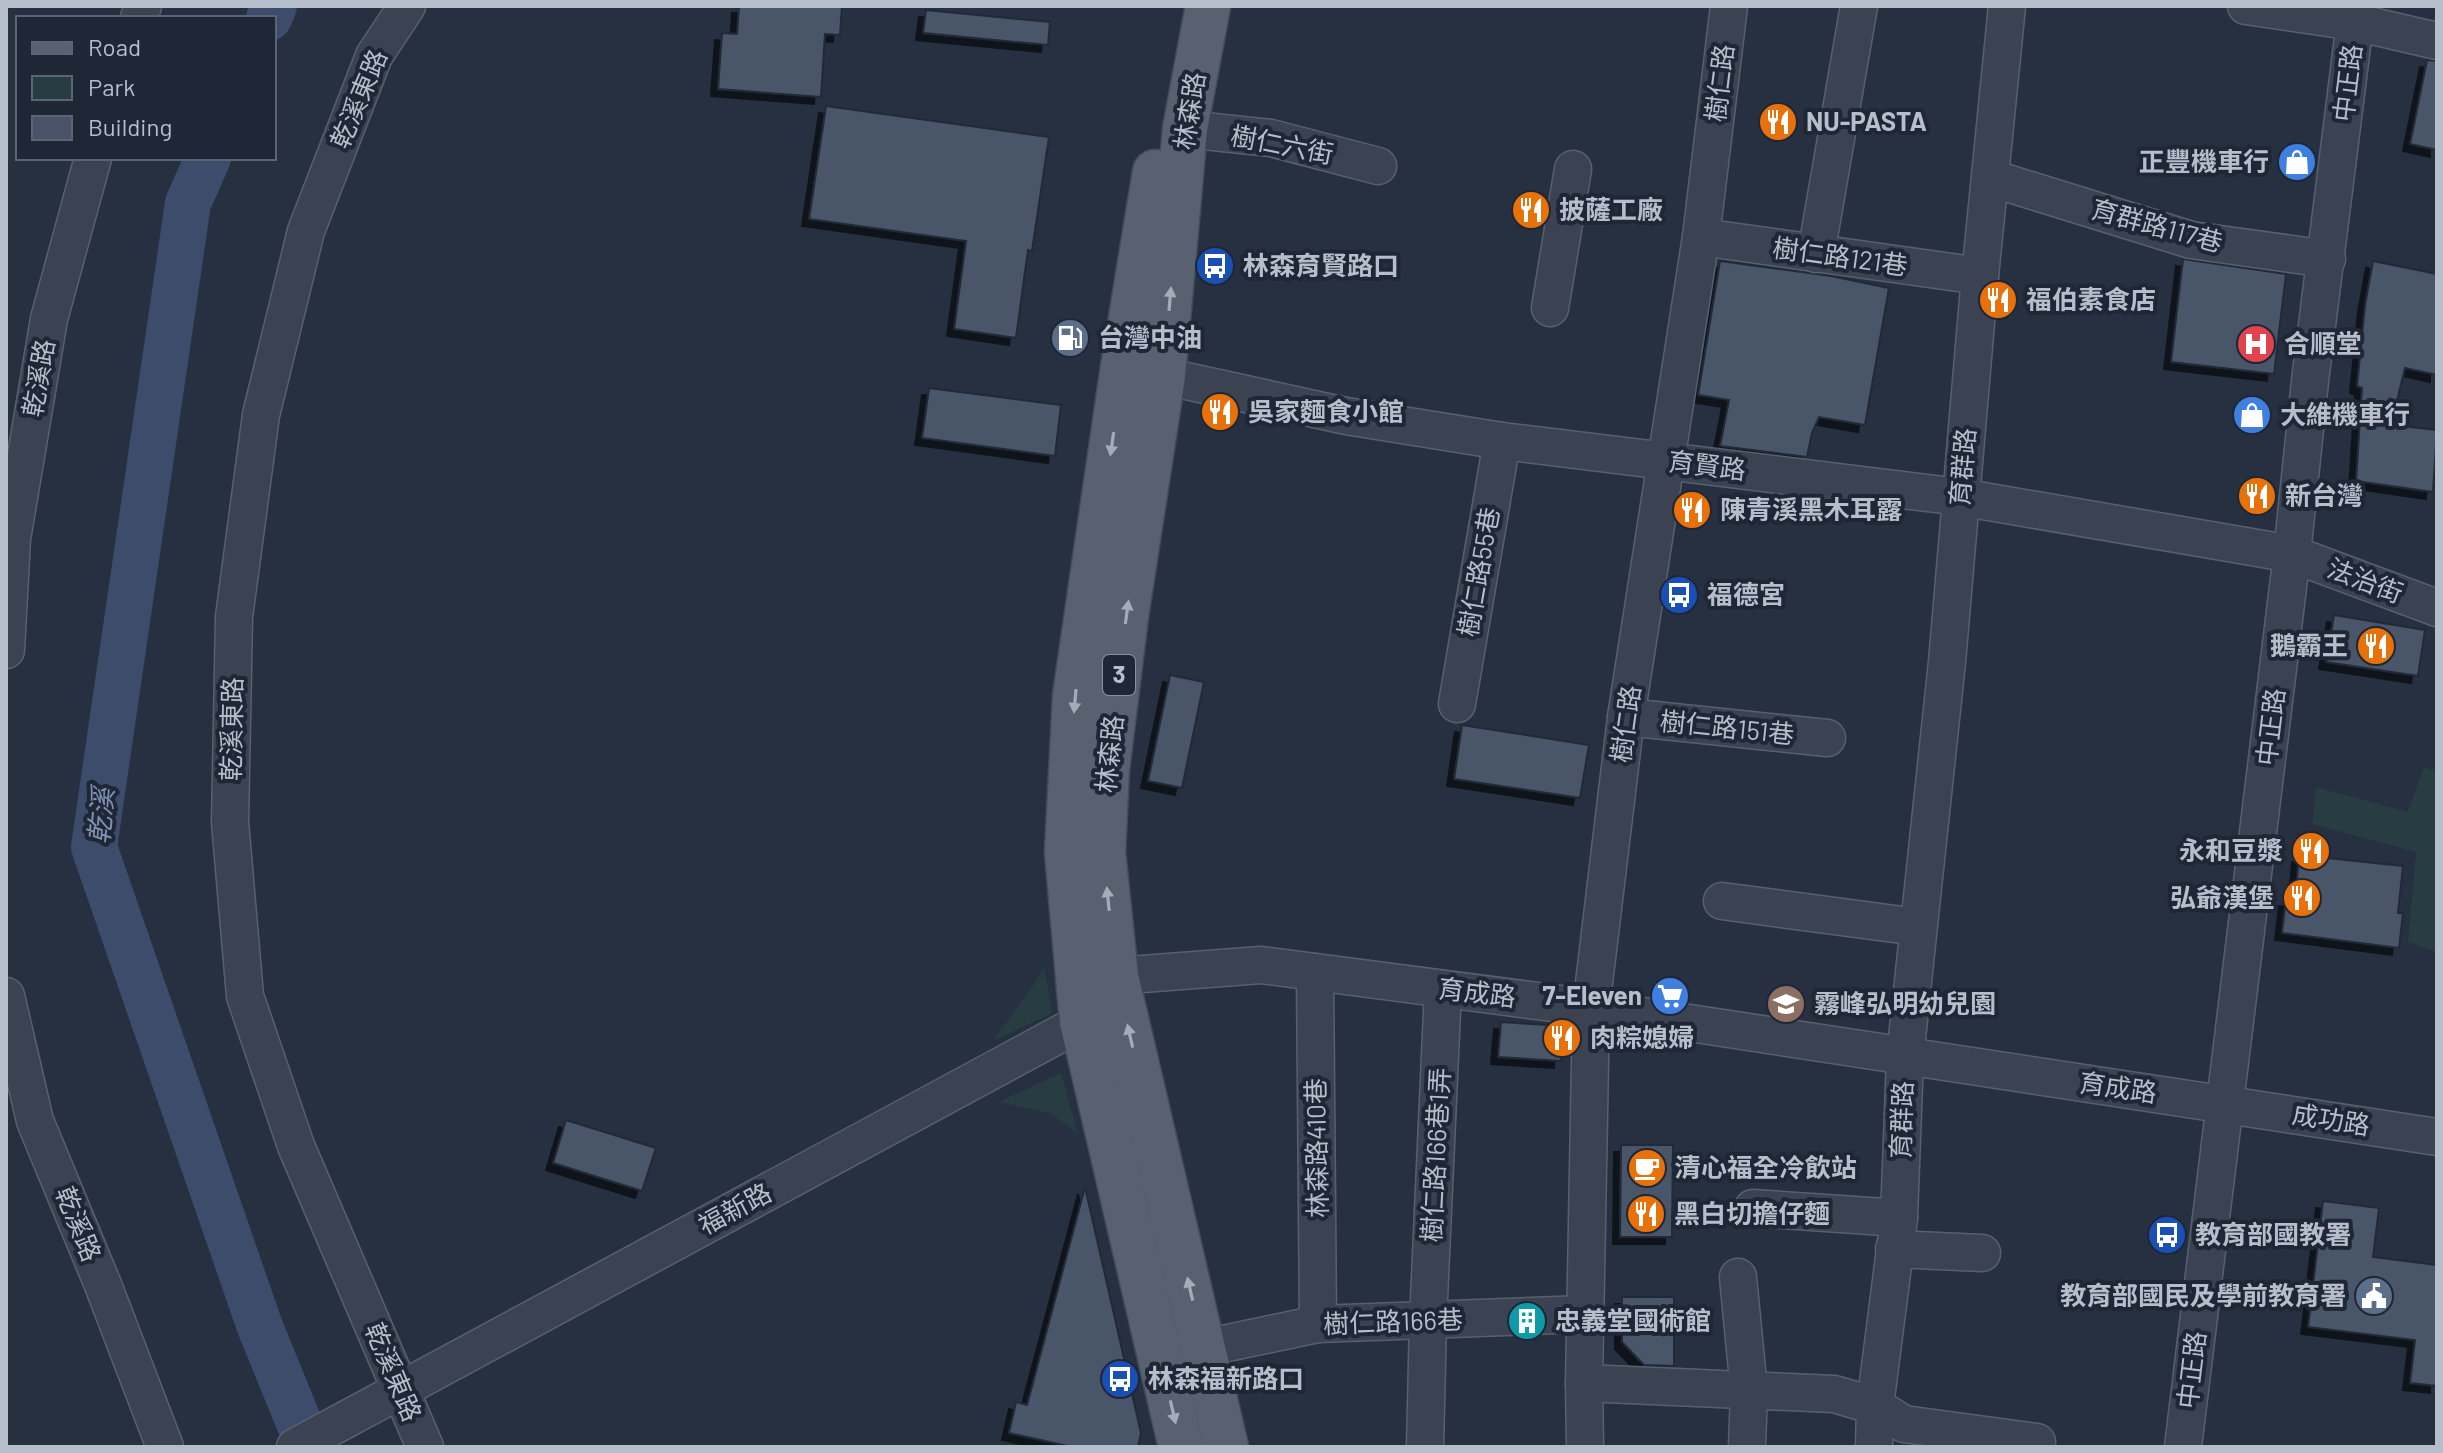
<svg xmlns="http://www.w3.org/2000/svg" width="2443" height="1453" viewBox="0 0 2443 1453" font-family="Barlow,'Noto Sans TC',sans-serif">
<defs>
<filter id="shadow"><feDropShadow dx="-7" dy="7" stdDeviation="0" flood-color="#0009"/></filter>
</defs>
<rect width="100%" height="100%" fill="#263041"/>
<g fill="#283d42">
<path d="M2424 767 2437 772V952L2408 942 2416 852 2312 824 2316 787 2408 812Z"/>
<path d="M1044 966 1052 1013 993 1041 1035 983Z"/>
<path d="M1061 1073 1078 1134 1050 1113 999 1102Z"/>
</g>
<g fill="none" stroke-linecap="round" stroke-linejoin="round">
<g stroke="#3c4c6a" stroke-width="46">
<path d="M269 18 274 6"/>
<path d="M208 158 188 203 94 847 260 1327 309 1447"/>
</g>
</g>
<g fill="#4a5468" stroke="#212938" stroke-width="2" filter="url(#shadow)">
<path d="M739 6H842L840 35 825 34 821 97 718 89 722 33 737 34Z"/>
<path d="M926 10 1050 22 1048 45 923 33Z"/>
<path d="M2427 60 2437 61V150L2410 144Z"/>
<path d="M826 106 1049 137 1032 251 1028 250 1016 338 954 329 966 241 809 219Z"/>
<path d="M2183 259 2286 274 2274 374 2171 362Z"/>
<path d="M1720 261 1831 276 1889 288 1865 425 1819 417 1812 433 1807 457 1720 446 1729 400 1698 395Z"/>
<path d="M2373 261 2437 274V375L2405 368 2391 425 2437 430 2433 492 2356 481 2362 388 2357 386 2365 305Z"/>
<path d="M929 388 1061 405 1055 456 922 438Z"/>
<path d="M2334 615 2425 630 2418 676 2326 662Z"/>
<path d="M1170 675 1204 682 1182 788 1148 781Z"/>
<path d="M1462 725 1589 745 1580 798 1454 779Z"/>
<path d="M2299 855 2403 866 2398 913H2403L2399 948 2282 933 2286 899 2295 900Z"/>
<path d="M1501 1022 1563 1026 1561 1061 1498 1057Z"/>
<path d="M566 1120 656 1148 642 1191 553 1163Z"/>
<path d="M1621 1145H1673L1672 1237H1620Z"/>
<path d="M1085 1187 1141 1433 1138 1447H1072L1009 1433 1016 1402 1027 1405Z"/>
<path d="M2323 1201 2379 1208 2373 1257 2437 1265V1386L2410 1383 2415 1340 2308 1327Z"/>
<path d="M1622 1297H1674V1366L1644 1365 1622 1342Z"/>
</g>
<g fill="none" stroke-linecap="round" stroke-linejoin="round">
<g stroke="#58606e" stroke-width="39">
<g id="minor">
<path d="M407 6 374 56 306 231 261 415 234 617 230 822 245 996 296 1146 425 1447"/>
<path d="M2246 6 2355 22 2437 41"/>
<path d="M139 18 143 6"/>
<path d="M1185 129 1271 138 1378 166"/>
<path d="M1991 178 2191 240 2327 259"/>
<path d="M1701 237 1980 276"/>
<path d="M1816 254 1859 6"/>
<path d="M1550 308 1573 169"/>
<path d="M1136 370 1346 416 1502 441 1960 497 2292 554 2437 608"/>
<path d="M6 650 12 539 49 319 93 158"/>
<path d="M1457 704 1502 441"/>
<path d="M1626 717 1827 738"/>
<path d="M1722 901 1917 927"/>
<path d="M1315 972 1318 1324"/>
<path d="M6 996 35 1121 103 1285 165 1447"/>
<path d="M1753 1208 1899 1218"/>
<path d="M1894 1249 1982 1253"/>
<path d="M1738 1277 1749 1391 1747 1447"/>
<path d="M1204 1348 1318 1324 1585 1314"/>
<path d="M1584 1383 1834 1394 1875 1406 1904 1424 2037 1442"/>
<path d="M295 1447 1082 1022 1116 976 1261 965 1591 1008 2437 1137"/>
<path d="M1425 1447 1428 1321 1443 989"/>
<path d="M1585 1447 1584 1383 1591 1008 1626 717 1701 237 1729 6"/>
<path d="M1874 1447 1875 1406 1899 1218 1905 1057 1947 662 1980 276 2007 6"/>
<path d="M2183 1447 2292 554 2310 381 2357 6"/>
</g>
</g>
<g stroke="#444b5a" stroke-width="47">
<g id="major">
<path d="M1208 6 1185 129 1163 376 1126 616 1107 769 1103 852 1116 976 1226 1447"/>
<path d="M1155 172 1123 367 1075 696 1067 852 1082 1022 1181 1447"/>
</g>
</g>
<use href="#minor" stroke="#3b4251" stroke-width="36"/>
<use href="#major" stroke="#596171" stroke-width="44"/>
</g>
<defs><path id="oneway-solid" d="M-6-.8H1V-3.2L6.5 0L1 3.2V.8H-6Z" transform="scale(2)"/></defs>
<g fill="#a4abb9">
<use href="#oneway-solid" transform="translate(1170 299) rotate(-85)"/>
<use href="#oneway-solid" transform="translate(1112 444) rotate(98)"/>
<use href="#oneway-solid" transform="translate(1127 612) rotate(-82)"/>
<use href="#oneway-solid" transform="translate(1075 701) rotate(95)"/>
<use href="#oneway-solid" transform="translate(1108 899) rotate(-96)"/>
<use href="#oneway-solid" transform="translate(1130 1036) rotate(-103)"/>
<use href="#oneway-solid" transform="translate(1190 1289) rotate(-103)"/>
<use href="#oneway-solid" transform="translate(1173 1412) rotate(77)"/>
</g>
<defs>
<g id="restaurant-disc" transform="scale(2)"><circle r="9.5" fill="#e8710a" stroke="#1f2736"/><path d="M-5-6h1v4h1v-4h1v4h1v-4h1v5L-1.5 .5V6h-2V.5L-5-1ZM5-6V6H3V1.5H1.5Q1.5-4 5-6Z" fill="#fff"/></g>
<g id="shop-disc" transform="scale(2)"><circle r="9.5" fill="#3f7fe0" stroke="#1f2736"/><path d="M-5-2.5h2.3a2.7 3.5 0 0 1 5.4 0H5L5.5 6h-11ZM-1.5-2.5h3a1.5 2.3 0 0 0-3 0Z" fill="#fff"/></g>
<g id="bus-disc" transform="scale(2)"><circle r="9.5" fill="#1a4fb4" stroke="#1f2736"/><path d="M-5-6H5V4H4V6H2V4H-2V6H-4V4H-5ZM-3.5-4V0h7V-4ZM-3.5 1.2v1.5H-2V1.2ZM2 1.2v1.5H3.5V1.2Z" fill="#fff"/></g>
<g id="fuel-disc" transform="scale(2)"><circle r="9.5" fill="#5c6f8a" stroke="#1f2736"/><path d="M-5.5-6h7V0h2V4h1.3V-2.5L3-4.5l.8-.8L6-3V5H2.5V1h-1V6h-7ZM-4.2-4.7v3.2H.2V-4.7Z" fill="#fff"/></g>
<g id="hospital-disc" transform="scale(2)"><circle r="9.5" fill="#e0444e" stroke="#1f2736"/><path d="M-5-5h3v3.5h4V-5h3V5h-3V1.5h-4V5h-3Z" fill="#fff"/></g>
<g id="supermarket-disc" transform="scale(2)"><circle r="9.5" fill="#3f7fe0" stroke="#1f2736"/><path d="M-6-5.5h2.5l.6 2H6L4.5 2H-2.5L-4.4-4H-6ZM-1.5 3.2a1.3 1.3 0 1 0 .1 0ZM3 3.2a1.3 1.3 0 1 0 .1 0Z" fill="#fff"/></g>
<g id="school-disc" transform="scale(2)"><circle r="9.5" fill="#8d6e63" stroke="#1f2736"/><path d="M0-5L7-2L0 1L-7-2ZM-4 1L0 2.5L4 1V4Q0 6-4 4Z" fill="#fff"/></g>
<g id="cafe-disc" transform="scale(2)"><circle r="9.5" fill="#e8710a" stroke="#1f2736"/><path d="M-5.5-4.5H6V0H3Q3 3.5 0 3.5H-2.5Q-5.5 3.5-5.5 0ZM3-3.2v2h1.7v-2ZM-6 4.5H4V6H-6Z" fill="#fff"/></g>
<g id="civic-disc" transform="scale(2)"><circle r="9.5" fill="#5c6f8a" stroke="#1f2736"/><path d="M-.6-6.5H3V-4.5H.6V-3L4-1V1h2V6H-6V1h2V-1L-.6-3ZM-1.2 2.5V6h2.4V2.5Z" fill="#fff"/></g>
<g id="building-disc" transform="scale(2)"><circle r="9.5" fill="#0f9aa8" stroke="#1f2736"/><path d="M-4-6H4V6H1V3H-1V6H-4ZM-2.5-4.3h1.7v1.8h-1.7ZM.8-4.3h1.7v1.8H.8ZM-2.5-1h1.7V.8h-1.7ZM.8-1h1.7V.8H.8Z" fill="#fff"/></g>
</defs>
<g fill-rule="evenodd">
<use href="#restaurant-disc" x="1778" y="122"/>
<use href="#shop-disc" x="2297" y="162"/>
<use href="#restaurant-disc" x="1531" y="210"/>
<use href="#bus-disc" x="1215" y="266"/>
<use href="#restaurant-disc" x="1998" y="300"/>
<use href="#fuel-disc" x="1070" y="338"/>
<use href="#hospital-disc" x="2256" y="344"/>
<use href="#restaurant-disc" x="1220" y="412"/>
<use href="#shop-disc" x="2252" y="415"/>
<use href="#restaurant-disc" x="2257" y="496"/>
<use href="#restaurant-disc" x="1692" y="510"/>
<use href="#bus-disc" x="1679" y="595"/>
<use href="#restaurant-disc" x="2376" y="646"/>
<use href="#restaurant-disc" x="2311" y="851"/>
<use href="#restaurant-disc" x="2302" y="898"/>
<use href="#supermarket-disc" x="1670" y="996"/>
<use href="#school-disc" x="1786" y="1004"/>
<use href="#restaurant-disc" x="1562" y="1038"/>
<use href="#cafe-disc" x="1647" y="1168"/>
<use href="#restaurant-disc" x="1646" y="1214"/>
<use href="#bus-disc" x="2167" y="1235"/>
<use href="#civic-disc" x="2374" y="1296"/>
<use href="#building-disc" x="1527" y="1321"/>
<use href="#bus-disc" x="1120" y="1379"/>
</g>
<g text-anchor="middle" stroke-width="8" stroke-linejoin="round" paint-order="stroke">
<rect fill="#1f2736" stroke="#89919e" stroke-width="2" x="1103" y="655" width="32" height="40" rx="6"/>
<g font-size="24" font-weight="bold" fill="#b7becb">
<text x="1119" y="683">3</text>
</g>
<g font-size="26" fill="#b7becb" stroke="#1f2736">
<text transform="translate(1720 83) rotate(-83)" y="9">樹仁路</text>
<text transform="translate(2348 83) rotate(-83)" y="9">中正路</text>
<text transform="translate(359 99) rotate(-67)" y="9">乾溪東路</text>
<text transform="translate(1190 111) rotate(-81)" y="9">林森路</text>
<text transform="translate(1282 145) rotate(11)" y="9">樹仁六街</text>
<text transform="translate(2157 226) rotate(15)" y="9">育群路117巷</text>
<text transform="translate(1840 257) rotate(8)" y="9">樹仁路121巷</text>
<text transform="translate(39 378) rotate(-80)" y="9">乾溪路</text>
<text transform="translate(1707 466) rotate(7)" y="9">育賢路</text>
<text transform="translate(1963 467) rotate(-85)" y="9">育群路</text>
<text transform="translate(1479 572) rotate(-80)" y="9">樹仁路55巷</text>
<text transform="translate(2365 581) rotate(21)" y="9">法治街</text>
<text transform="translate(1626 724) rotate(-82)" y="9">樹仁路</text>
<text transform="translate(2271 727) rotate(-83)" y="9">中正路</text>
<text transform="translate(1727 728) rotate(6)" y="9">樹仁路151巷</text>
<text transform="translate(232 729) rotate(-89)" y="9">乾溪東路</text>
<text transform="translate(1110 754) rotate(-84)" y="9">林森路</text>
<text transform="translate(1477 993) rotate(7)" y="9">育成路</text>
<text transform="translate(2118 1088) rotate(8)" y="9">育成路</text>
<text transform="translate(1902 1120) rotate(-88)" y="9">育群路</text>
<text transform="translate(2331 1120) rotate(9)" y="9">成功路</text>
<text transform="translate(1317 1148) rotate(-91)" y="9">林森路410巷</text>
<text transform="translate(1436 1155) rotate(-87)" y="9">樹仁路166巷1弄</text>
<text transform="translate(735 1209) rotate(-28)" y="9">福新路</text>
<text transform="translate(78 1224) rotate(68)" y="9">乾溪路</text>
<text transform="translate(1393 1322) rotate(-2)" y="9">樹仁路166巷</text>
<text transform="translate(2192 1370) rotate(-83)" y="9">中正路</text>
<text transform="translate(393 1372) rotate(67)" y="9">乾溪東路</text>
</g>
<g font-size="26" font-weight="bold" fill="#b7becb" stroke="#1f2736" text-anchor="start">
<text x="1806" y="131">NU-PASTA</text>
<text x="2269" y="171" text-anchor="end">正豐機車行</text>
<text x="1559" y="219">披薩工廠</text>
<text x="1243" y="275">林森育賢路口</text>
<text x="2026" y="309">福伯素食店</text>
<text x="1098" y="347">台灣中油</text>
<text x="2284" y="353">合順堂</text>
<text x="1248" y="421">吳家麵食小館</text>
<text x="2280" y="424">大維機車行</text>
<text x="2285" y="505">新台灣</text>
<text x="1720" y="519">陳青溪黑木耳露</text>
<text x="1707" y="604">福德宮</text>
<text x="2348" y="655" text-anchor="end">鵝霸王</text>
<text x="2283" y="860" text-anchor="end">永和豆漿</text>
<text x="2274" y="907" text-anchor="end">弘爺漢堡</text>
<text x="1642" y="1005" text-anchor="end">7-Eleven</text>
<text x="1814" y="1013">霧峰弘明幼兒園</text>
<text x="1590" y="1047">肉粽媳婦</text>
<text x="1675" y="1177">清心福全冷飲站</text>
<text x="1674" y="1223">黑白切擔仔麵</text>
<text x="2195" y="1244">教育部國教署</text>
<text x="2346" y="1305" text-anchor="end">教育部國民及學前教育署</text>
<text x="1555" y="1330">忠義堂國術館</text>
<text x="1148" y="1388">林森福新路口</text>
</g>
<g font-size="28" font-style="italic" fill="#7f91b2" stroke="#1f2736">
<text transform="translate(101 816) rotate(-85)" y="10">乾溪</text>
</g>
</g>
<rect width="2443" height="1453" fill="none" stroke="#b7becb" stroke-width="16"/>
<rect x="16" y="16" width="260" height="144" fill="#1f2736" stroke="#5c6372" stroke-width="2"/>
<rect x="32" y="42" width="40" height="12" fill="#596171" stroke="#5c6372" stroke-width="2"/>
<text x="88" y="56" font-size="24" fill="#b7becb">Road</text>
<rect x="32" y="76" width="40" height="24" fill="#283d42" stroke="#5c6372" stroke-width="2"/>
<text x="88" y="96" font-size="24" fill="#b7becb">Park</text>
<rect x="32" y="116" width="40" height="24" fill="#4a5468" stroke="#5c6372" stroke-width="2"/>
<text x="88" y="136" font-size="24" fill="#b7becb">Building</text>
</svg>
